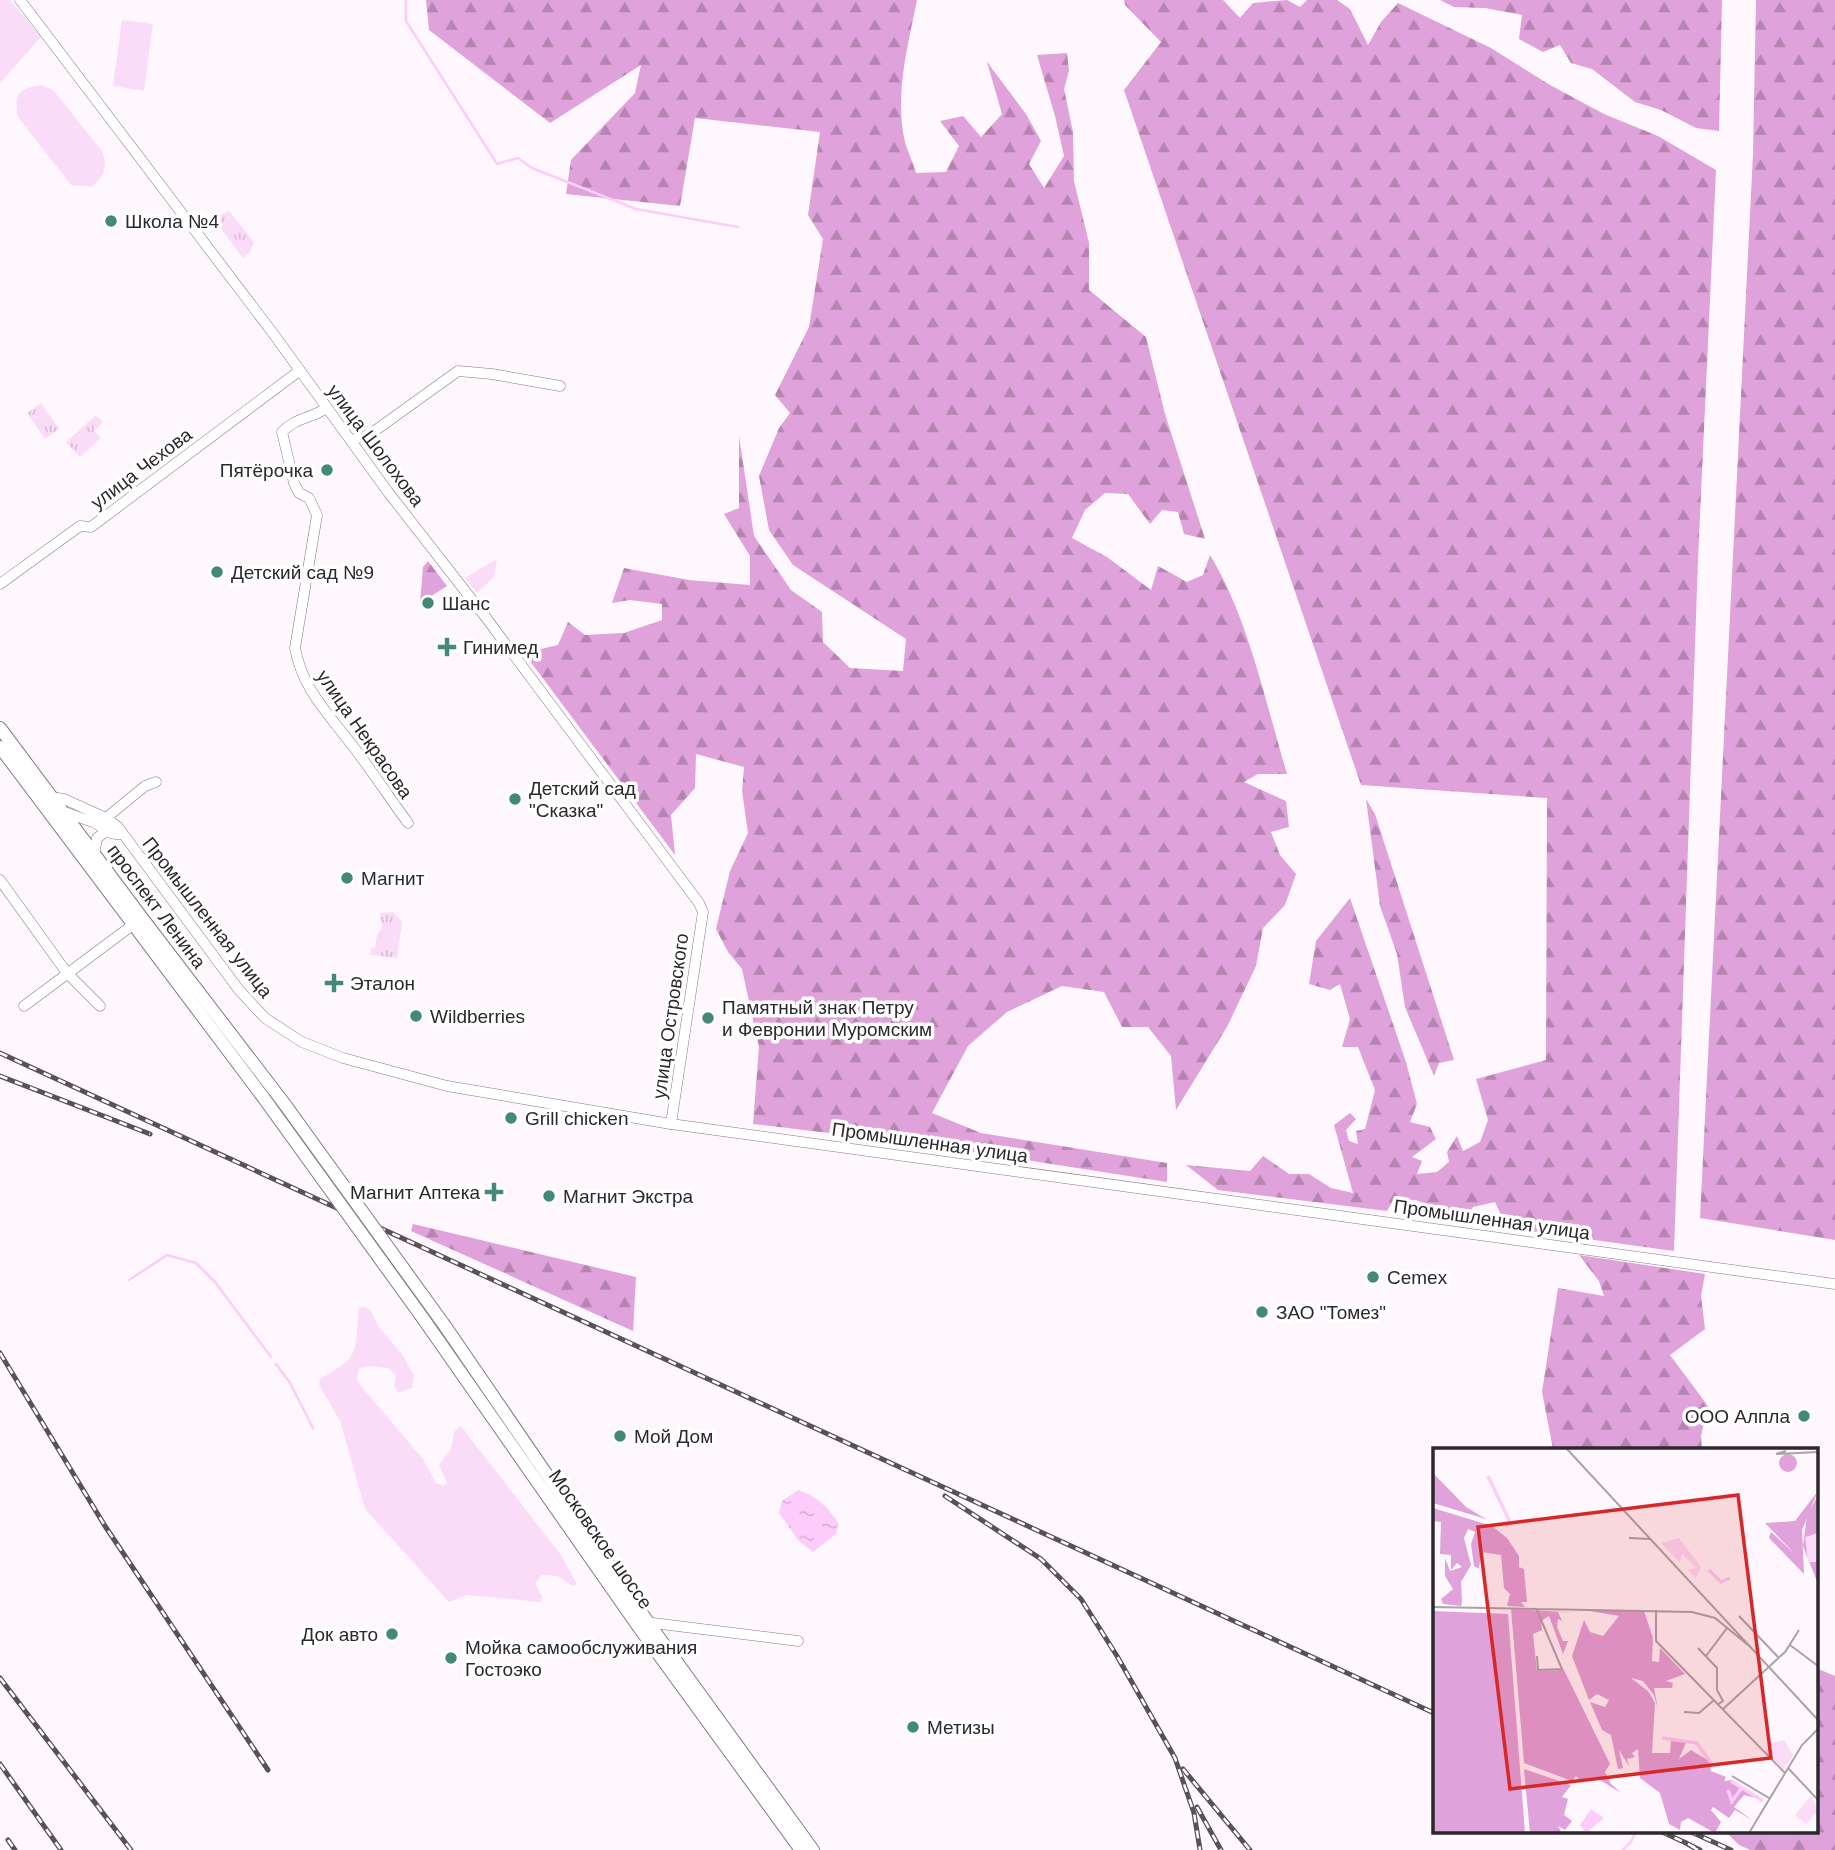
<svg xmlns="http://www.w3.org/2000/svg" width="1835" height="1850" viewBox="0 0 1835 1850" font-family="Arial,sans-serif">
<defs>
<pattern id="forest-firs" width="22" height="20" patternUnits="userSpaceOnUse" patternTransform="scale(1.75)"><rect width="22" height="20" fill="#dfa2da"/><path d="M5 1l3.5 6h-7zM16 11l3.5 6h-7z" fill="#b584b1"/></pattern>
<pattern id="park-tufts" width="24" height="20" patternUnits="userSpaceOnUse" patternTransform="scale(1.75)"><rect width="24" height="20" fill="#fbdcf8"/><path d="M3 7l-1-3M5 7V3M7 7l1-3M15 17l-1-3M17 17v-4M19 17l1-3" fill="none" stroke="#d7bdd5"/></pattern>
<pattern id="water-ripples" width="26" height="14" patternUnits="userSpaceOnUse" patternTransform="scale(1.75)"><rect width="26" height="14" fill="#feccfa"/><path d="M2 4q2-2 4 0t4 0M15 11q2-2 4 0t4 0" fill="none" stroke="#daafd6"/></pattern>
</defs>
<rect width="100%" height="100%" fill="#fef7fd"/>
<g fill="#fbdcf8">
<path d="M0 0H10L41 37 0 83Z"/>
<path d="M122 20 153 24 144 91 113 86Z"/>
<path d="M41 85 53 90 102 151C108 167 105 176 91 187L71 185 18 117C13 95 19 88 41 85Z"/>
<path d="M497 559 494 577 477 593 465 578Z"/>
<path d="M364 1307 370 1310 378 1326 402 1354 414 1375 412 1388 398 1393 394 1386 396 1376 389 1368 369 1366 359 1368 357 1381 423 1459 436 1483 443 1485 447 1483 439 1465 451 1449 454 1432 461 1426 561 1555 577 1584 573 1586 557 1576 542 1575 535 1583 542 1597 541 1602 467 1595 449 1602 365 1509 340 1421 319 1385 320 1379C362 1355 354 1354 359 1308Z"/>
</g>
<g fill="url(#forest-firs)">
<path d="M426 0H917C908 45 894 96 905 142 908 152 913 163 916 173L946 172 959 146 940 121 963 116 981 137 1002 114 987 62 1026 114 1041 141 1029 164 1044 188 1064 156 1055 116 1037 55 1067 53 1069 71 1064 89 1073 132 1074 181 1089 243V290L1146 337 1165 414 1205 539 1184 534 1178 512 1162 510 1150 524 1128 494 1105 493 1085 510 1072 538 1107 557 1151 590 1158 566 1187 582 1203 575 1210 555C1248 617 1266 704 1287 774H1258L1244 782 1286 801 1289 827 1271 832 1280 855 1296 874 1285 905 1263 928 1256 966 1227 1027 1176 1110 1171 1056 1148 1027H1122L1104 992 1062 986 1007 1012 968 1046 932 1113 981 1133 1167 1163V1182L922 1144 753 1124 759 1047 742 969 728 952 716 929 730 871 748 833 742 791 744 767 696 754 695 788 671 815 675 855 524 653 558 645 568 622 585 635 624 633 662 620V604L630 600 612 603 624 568 689 580 750 585V556L724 514 739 508V436L754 536 791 590 822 612 823 642 850 668 903 671 906 639 793 565 769 530 759 476 779 428 790 413 775 395 809 327 823 239 808 215 820 132 695 118 680 206 566 194 571 160 635 93 641 65 550 123 429 30Z"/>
<path d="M1124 0H1223L1240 18 1253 3 1287 0 1300 7 1307 0H1337L1350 9 1368 45 1381 22 1398 3 1491 48 1550 85 1604 114 1658 136 1716 170 1698 559 1674 1251 1507 1228 1495 1202 1473 1207 1466 1219 1445 1213 1416 1200 1394 1199 1387 1211 1218 1190 1186 1165 1250 1171 1263 1156 1289 1174H1309L1331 1188 1353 1193 1334 1125 1350 1113 1356 1119 1346 1130 1349 1141 1358 1144 1356 1131 1365 1129 1375 1090 1358 1047H1342L1350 1019 1340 984 1330 990 1309 984 1316 941 1350 898 1406 1062 1417 1104 1410 1122 1430 1127 1436 1139 1412 1157 1422 1161 1417 1174 1437 1172 1449 1162 1447 1152 1457 1136 1463 1151 1480 1142 1488 1120 1476 1079 1546 1060 1547 798 1361 785 1124 90 1161 42 1125 5Z"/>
<path d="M1440 0H1722L1719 131 1696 128 1661 110 1635 102 1592 69 1571 63 1560 45 1543 52 1519 39 1522 15 1485 8 1454 7Z"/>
<path d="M1756 0H1835V1240L1700 1218 1753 154Z"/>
<path d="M428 561 447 586 420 603 423 567Z"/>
<path d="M1366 799 1375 814 1454 1060 1439 1063 1434 1076 1405 1007 1397 954 1380 906Z"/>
<path d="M413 1224 636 1277 633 1331 411 1231Z"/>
<path d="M1579 1255 1705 1274 1701 1296 1705 1329 1670 1355 1708 1406 1701 1436 1702 1449H1553L1542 1392 1558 1288 1604 1296 1599 1281Z"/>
<path d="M1816 1668 1835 1676V1850H1750L1739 1845 1725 1831H1816Z"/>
</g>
<g fill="url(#park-tufts)">
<path d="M229 211 254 242 250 252 243 258 213 218Z"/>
<path d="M41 403 59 429 45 439 27 413Z"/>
<path d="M96 415 103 422 94 431 101 438 80 457 66 442Z"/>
<path d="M393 912 402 922 397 958 370 955 371 947 375 948 377 935 382 928 380 913Z"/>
</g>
<path fill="url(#water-ripples)" d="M798 1490C817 1496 828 1507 839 1524L836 1534 813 1552 798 1540 779 1513 782 1501Z"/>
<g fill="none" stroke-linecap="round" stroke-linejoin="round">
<g stroke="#feccfa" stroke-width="2.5">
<path d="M406 0V21L497 164 518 158 532 168 636 209 738 227"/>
<path d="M129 1280 167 1255 196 1263 215 1282 271 1357"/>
<path d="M276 1364 290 1383 313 1428"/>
<path d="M1623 1850 1631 1842 1636 1831"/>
</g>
<g stroke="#837b82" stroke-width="11">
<g id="minor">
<path d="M20 0 275 336 388 492 487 619 699 903 703 912 671 1124"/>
<path d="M325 409C309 419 295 418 282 432L294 483 299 493 309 498 317 515 295 648C302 687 325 710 348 740 369 766 388 796 408 823"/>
<path d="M351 440 369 435 458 371 492 374 560 386"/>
<path d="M0 584 80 526 91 527 299 371"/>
<path d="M49 804 57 798 64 799 106 818 118 827 239 990 265 1018 302 1042 343 1058 447 1086 671 1124 1835 1284"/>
<path d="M61 811 93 822 115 834H122"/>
<path d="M106 818 145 786 156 782"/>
<path d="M94 855 97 838 105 832 112 833"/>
<path d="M0 880 67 973 100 1006"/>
<path d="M24 1006 134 924"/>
<path d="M645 1622 798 1641"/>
</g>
</g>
<g stroke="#837b82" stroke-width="14">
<g id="major">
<path d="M0 728 142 918 286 1106"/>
<path d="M0 747 263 1097"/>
<path d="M422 1317 638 1626 801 1850"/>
<path d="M445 1326 647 1621 813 1850"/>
</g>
</g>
<use href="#minor" stroke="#fff" stroke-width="10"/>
<use href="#major" stroke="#fff" stroke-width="12"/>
<g stroke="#565255" stroke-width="5">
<g id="rail">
<path d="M0 1053 1434 1713"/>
<path d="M0 1076 150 1134"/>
<path d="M0 1353 105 1526 268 1770"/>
<path d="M945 1496 1041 1559 1081 1599 1117 1656 1175 1758 1194 1813 1200 1850"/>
<path d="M0 1678 131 1850"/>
<path d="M0 1764 61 1850"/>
<path d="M1183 1769 1250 1850"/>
<path d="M1197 1807 1221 1850"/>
<path d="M1660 1831 1686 1843"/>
<path d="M1689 1831 1731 1850"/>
<path d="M8 1840 15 1850"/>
<path d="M1698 1850 1686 1843 1700 1850"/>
</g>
</g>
<use href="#rail" stroke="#fff" stroke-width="2.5" stroke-dasharray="8" stroke-linecap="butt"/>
<g stroke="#837b82" stroke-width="14" stroke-linecap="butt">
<g id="major-bridge">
<path d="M263 1097 422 1317"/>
<path d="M286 1106 445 1326"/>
</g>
</g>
<use href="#major-bridge" stroke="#fff" stroke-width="12"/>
</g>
<g fill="#44887c" stroke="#fff" stroke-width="2.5">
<circle cx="111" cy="221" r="7"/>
<circle cx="327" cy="470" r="7"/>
<circle cx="217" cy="572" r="7"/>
<circle cx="428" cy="603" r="7"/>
<path d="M443.5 636.5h7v7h7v7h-7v7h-7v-7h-7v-7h7z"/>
<circle cx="515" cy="799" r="7"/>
<circle cx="347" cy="878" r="7"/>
<path d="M330.5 972.5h7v7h7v7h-7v7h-7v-7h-7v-7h7z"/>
<circle cx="416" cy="1016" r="7"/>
<circle cx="708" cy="1018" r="7"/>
<circle cx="511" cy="1118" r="7"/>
<path d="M490.5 1181.5h7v7h7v7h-7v7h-7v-7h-7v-7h7z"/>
<circle cx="549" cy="1196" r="7"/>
<circle cx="1373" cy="1277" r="7"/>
<circle cx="1262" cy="1312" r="7"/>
<circle cx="1804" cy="1416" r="7"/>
<circle cx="620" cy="1436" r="7"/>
<circle cx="392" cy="1634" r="7"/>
<circle cx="451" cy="1658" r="7"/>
<circle cx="913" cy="1727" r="7"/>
</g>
<g text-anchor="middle" stroke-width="7" stroke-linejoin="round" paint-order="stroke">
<g font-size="19" fill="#2c282b" stroke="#fff" text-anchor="start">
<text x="125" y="228">Школа №4</text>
<text x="313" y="477" text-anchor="end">Пятёрочка</text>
<text x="231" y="579">Детский сад №9</text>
<text x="442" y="610">Шанс</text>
<text x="463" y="654">Гинимед</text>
<text x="529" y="795">Детский сад<tspan x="529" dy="22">"Сказка"</tspan></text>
<text x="361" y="885">Магнит</text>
<text x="350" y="990">Эталон</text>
<text x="722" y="1014">Памятный знак Петру<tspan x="722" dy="22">и Февронии Муромским</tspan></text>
<text x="430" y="1023">Wildberries</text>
<text x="525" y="1125">Grill chicken</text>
<text x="480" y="1199" text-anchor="end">Магнит Аптека</text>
<text x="563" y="1203">Магнит Экстра</text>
<text x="1387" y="1284">Cemex</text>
<text x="1276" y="1319">ЗАО "Томез"</text>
<text x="1790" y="1423" text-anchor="end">ООО Алпла</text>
<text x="634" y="1443">Мой Дом</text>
<text x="378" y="1641" text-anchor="end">Док авто</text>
<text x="465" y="1654">Мойка самообслуживания<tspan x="465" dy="22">Гостоэко</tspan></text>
<text x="927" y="1734">Метизы</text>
</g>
<g font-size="19" fill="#2c282b" stroke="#fff">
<text transform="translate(376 445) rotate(53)" y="7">улица Шолохова</text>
<text transform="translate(141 468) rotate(-37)" y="7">улица Чехова</text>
<text transform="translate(365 734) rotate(55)" y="7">улица Некрасова</text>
<text transform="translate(157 906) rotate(53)" y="7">проспект Ленина</text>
<text transform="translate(208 917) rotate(52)" y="7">Промышленная улица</text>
<text transform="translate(670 1016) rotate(-82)" y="7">улица Островского</text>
<text transform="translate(930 1142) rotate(8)" y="7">Промышленная улица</text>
<text transform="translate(1492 1219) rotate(8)" y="7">Промышленная улица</text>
<text transform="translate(601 1539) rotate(55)" y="7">Московское шоссе</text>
</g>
</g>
<g transform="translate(1433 1448)">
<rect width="385" height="385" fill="#fef7fd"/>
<path d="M246 90 268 119 263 130 255 122 263 120 249 106 247 115 228 95ZM351 292 360 307 350 322 331 305 338 295ZM378 348 385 363 373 376 362 367Z" fill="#fbdcf8"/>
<path d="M346 15a9 9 0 1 1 18 0a9 9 0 1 1-18 0ZM0 25 33 59 53 71 0 55ZM385 43 369 82 371 126 336 90 338 84 362 106 332 75 362 73ZM385 47V136L370 98 374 68ZM0 60 59 78 74 90 86 108V119L91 121 94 154H88L92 159 74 158 77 146 71 140 68 107 48 104 46 121 41 118 38 96 42 84 35 81 31 90 38 117 28 134 29 154 28 158 10 156 8 151 20 141 12 128V110L17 123 29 119 24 115 18 122V107L7 106 8 74 0 73ZM78 161 149 165 125 164 129 173 125 171 124 179 130 193H135L130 206 116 168 108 173 109 182 100 186 104 223 131 222 177 316 172 324 178 336 188 345 162 329 148 333 143 328 139 333 91 315ZM151 162 211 163 220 190 219 213 226 214 227 200 252 226 233 233 240 235 239 240H221L225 261 221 247 210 233 198 230 215 243 222 255 219 305H237L238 292H254L246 311 258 302 276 313 278 323 293 329 291 333 299 332 331 352 311 347 301 359 319 372 302 362 296 370 280 359 278 362 288 374 282 385 255 370 248 374 247 382 236 376 227 345 207 330 205 301 199 305 202 309 194 311 196 318 186 302 190 320 185 321 178 287 169 282 157 254 172 259 176 252 164 246 156 252 139 208 151 172 157 184 170 188 186 168ZM0 163 75 166 92 385H0ZM91 321 138 337 129 349 135 351 131 367 139 373 132 382 125 378 129 385H97Z" fill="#dfa2da"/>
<path d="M385 85V114H375L372 89Z" fill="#fbdcf8"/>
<path d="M158 361 171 370 153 385 147 377Z" fill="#feccfa"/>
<path fill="none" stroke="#feccfa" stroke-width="3.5" d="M55 28 76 72 73 79M276 122 288 134 297 130M229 290 264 295 280 318M298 333 330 353M295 342 299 353 308 341"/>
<path fill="none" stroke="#aaa4a9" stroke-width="2" d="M133 0 385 272M353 3 343 6 385 4M196 90 217 91M0 159 259 164 282 170 315 197M103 160 129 221 105 222 104 208M223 162V193L352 325M306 168 345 209M357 197 385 218M265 200 284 220V242L290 253 284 257M273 208 294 180M289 262 352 204 366 182M251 264 266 265 280 253M355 320 385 352M299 328 336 350M316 385 369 297 385 281"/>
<path fill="#d62828" fill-opacity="0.15" stroke="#d62828" stroke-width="3.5" d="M305 47 338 310 77 341 45 79Z"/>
<rect width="385" height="385" fill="none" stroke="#2c282b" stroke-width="3.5"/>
</g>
</svg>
